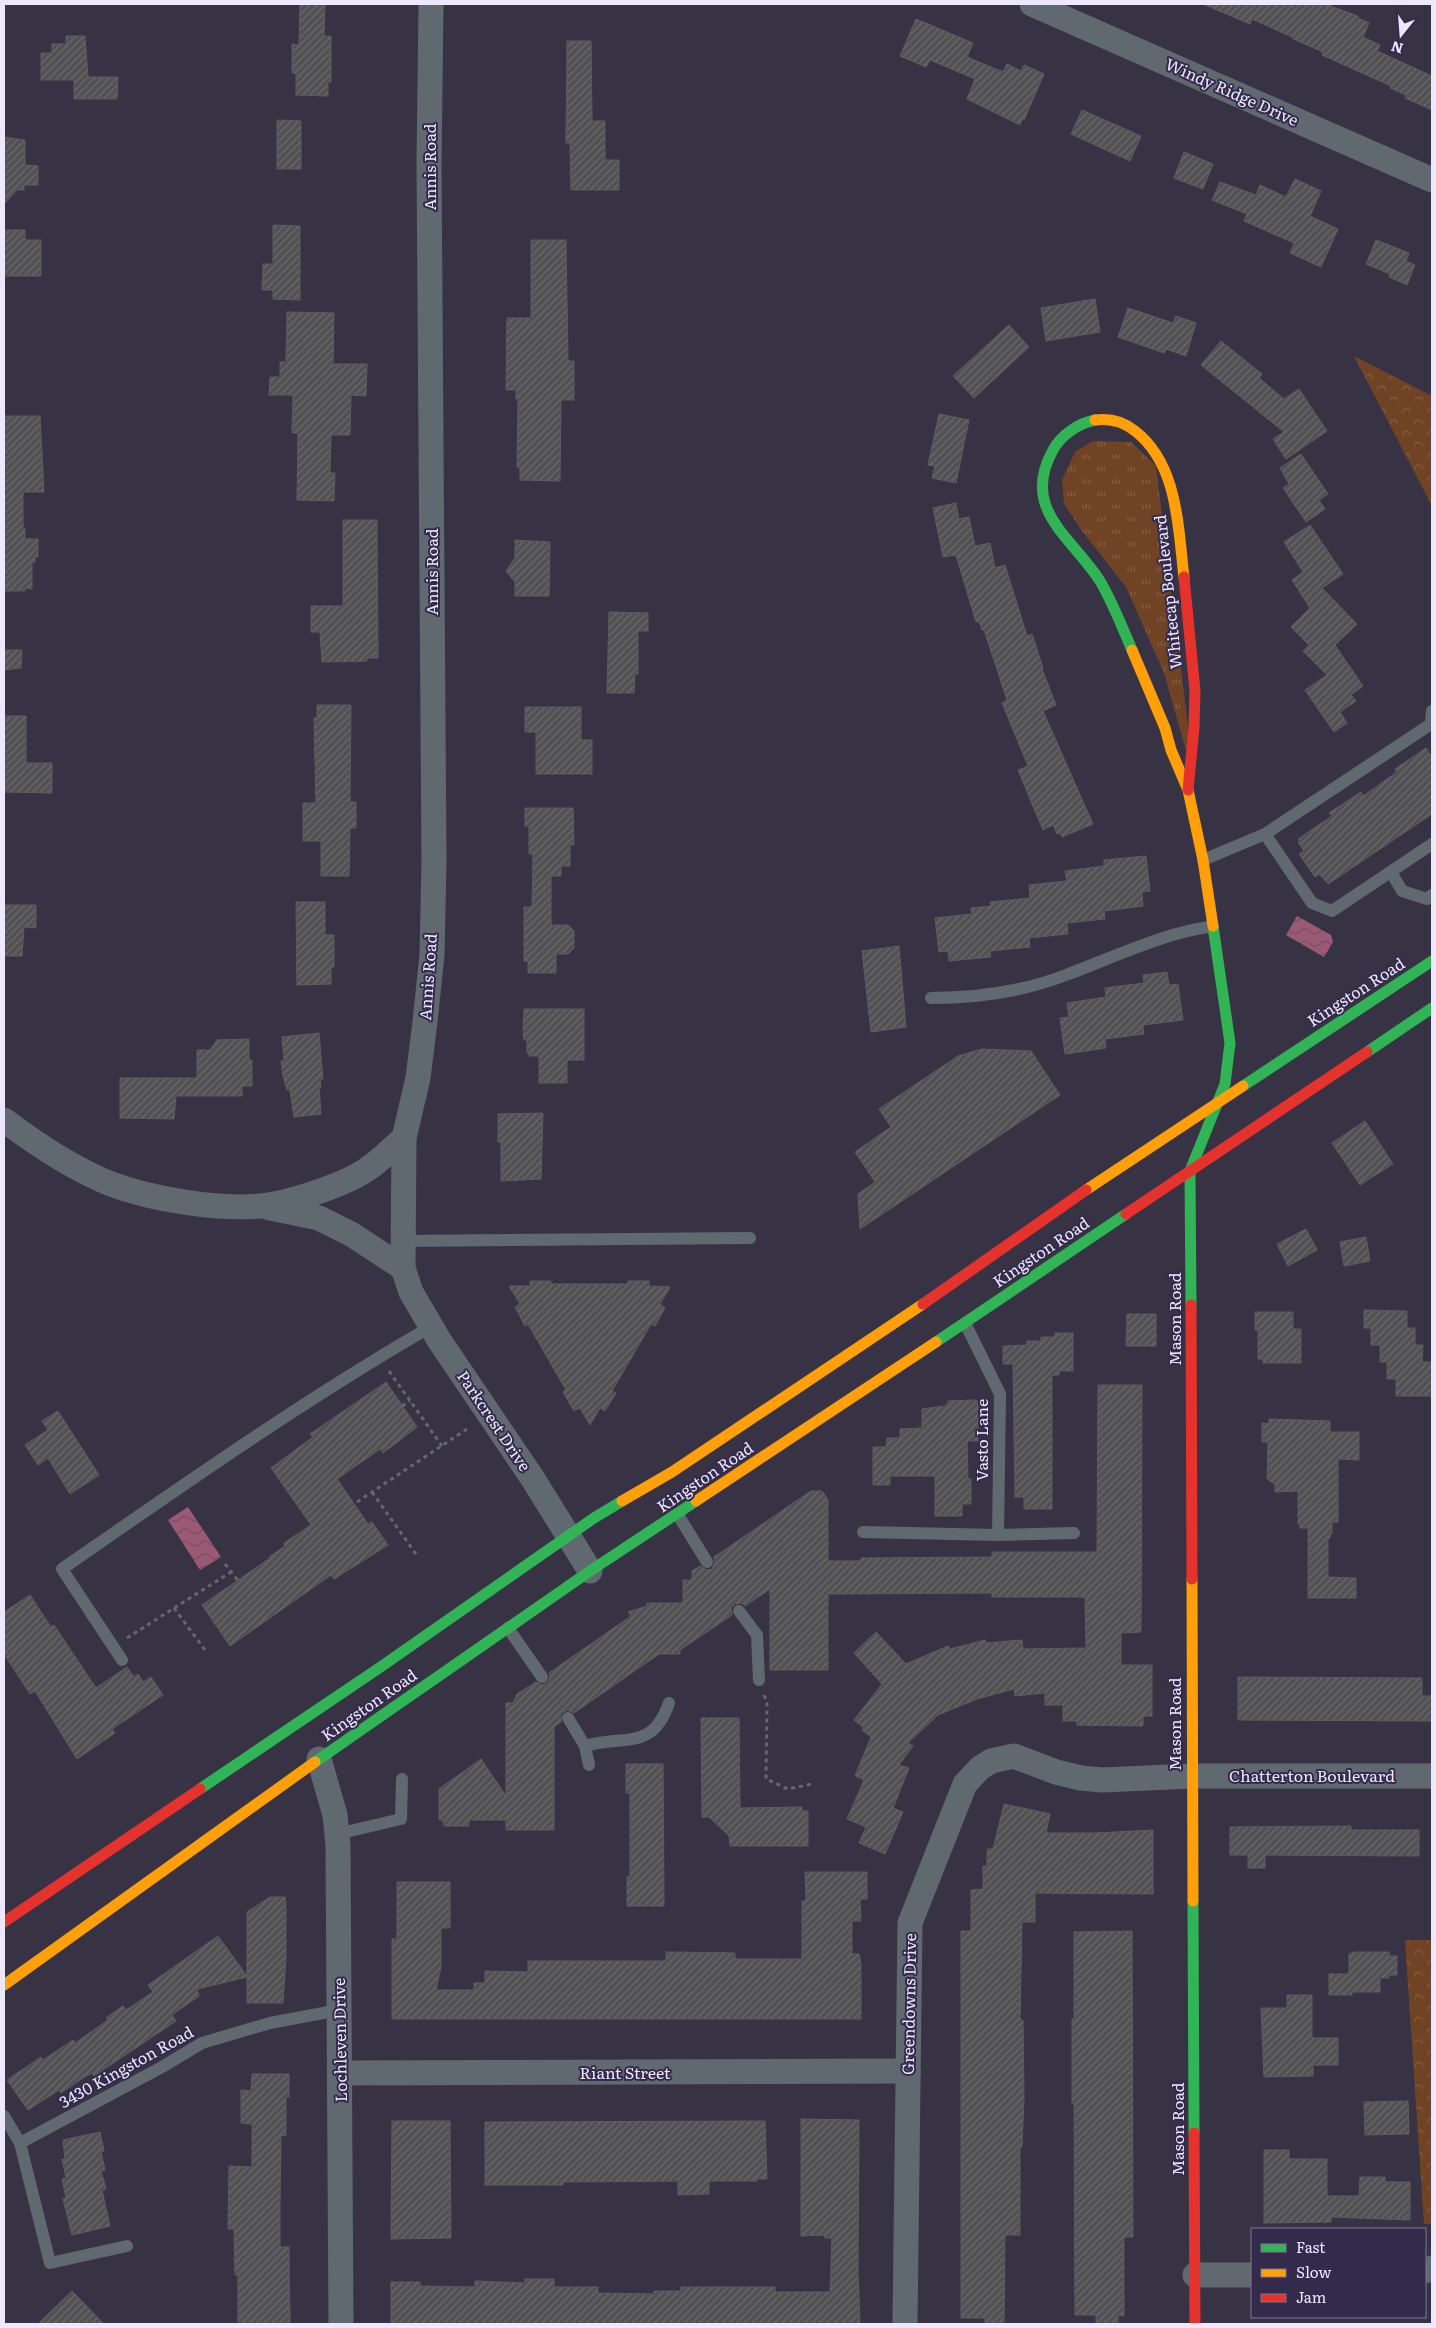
<svg xmlns="http://www.w3.org/2000/svg" width="1436" height="2328" viewBox="0 0 1436 2328" font-family="Literata,serif">
<defs>
<pattern id="grass-tufts" width="24" height="20" patternUnits="userSpaceOnUse" patternTransform="scale(1.25)"><rect width="24" height="20" fill="#704324"/><path d="M3 7l-1-3M5 7V3M7 7l1-3M15 17l-1-3M17 17v-4M19 17l1-3" fill="none" stroke="#855e45"/></pattern>
<pattern id="park-crowns" width="20" height="18" patternUnits="userSpaceOnUse" patternTransform="scale(1.25)"><rect width="20" height="18" fill="#704324"/><path d="M2 6a3 3 0 1 1 6 0M12 15a3 3 0 1 1 6 0" fill="none" stroke="#855e45"/></pattern>
<pattern id="water-waves" width="16" height="10" patternUnits="userSpaceOnUse" patternTransform="scale(1.25)"><rect width="16" height="10" fill="#9c5976"/><path d="M0 5q4-4 8 0t8 0" fill="none" stroke="#725061"/></pattern>
<pattern id="building-hatch" width="6" height="6" patternUnits="userSpaceOnUse" patternTransform="scale(1.25)"><rect width="6" height="6" fill="#515052"/><path d="M-1 1l2-2M0 6l6-6M5 7l2-2" fill="none" stroke="#6a696c"/></pattern>
</defs>
<rect width="100%" height="100%" fill="#383344"/>
<path fill="url(#grass-tufts)" d="M1093 441 1131 442 1156 466 1189 734V761L1164 673 1126 587 1082 531 1064 504 1062 480 1075 452Z"/>
<g fill="url(#park-crowns)">
<path d="M1354 356 1432 396V506Z"/>
<path d="M1405 1940H1432V2224H1424Z"/>
</g>
<g fill="url(#water-waves)">
<path d="M1297 916 1331 935 1333 942 1324 957 1286 935Z"/>
<path d="M188 1507 221 1557 200 1570 168 1520Z"/>
</g>
<g fill="url(#building-hatch)" stroke="#5e5c5f">
<path d="M300 4H325L324 36H331V82H328V96L296 95V73H292V44L299 45Z"/>
<path d="M1203 4H1325L1358 16V18L1369 23 1363 37 1380 45 1377 51 1432 76V110L1405 98 1406 95 1390 88 1391 86 1322 55 1323 52 1293 39 1294 38 1252 19 1250 24Z"/>
<path d="M916 19 973 43 967 57 1003 72 1007 64 1021 71 1024 65 1044 74 1024 120 1022 119 1020 125 967 99 975 79 930 60 926 67 900 56Z"/>
<path d="M66 36H85L88 77H118L117 99H74V80H41V53H52V44H66Z"/>
<path d="M567 41H591L592 121H605V160H619V190H571L570 143H566Z"/>
<path d="M1082 110 1141 136 1130 161 1071 134Z"/>
<path d="M277 120 301 121V169H277Z"/>
<path d="M4 137 25 140V165L38 166V185H24V190H17L4 204Z"/>
<path d="M1184 152 1213 164 1203 189 1174 178Z"/>
<path d="M1295 179 1321 191 1310 216 1338 229 1321 267 1290 253 1294 243 1244 221 1247 214 1212 200 1220 182 1256 195 1260 185 1286 197Z"/>
<path d="M273 225 300 226V300L273 299V290H262L263 264H273Z"/>
<path d="M4 230H25V240H41V276H4Z"/>
<path d="M531 240H566L568 361H574V400H561L560 481 520 480V467H517L518 399H516V390H506L507 318H531Z"/>
<path d="M1376 240 1409 253 1406 261 1415 265 1407 285 1389 277 1390 274 1366 264Z"/>
<path d="M1095 299 1100 332 1046 341 1041 308Z"/>
<path d="M1128 308 1173 323 1176 316 1196 323 1186 356 1166 349 1164 353 1118 337Z"/>
<path d="M287 312 334 313 333 364H367L366 396 351 395 350 435H331L330 473H335L334 501 297 500 298 433H292L293 395H269L270 377H280V362H286Z"/>
<path d="M1009 325 1029 347 974 398 953 376Z"/>
<path d="M1221 341 1262 374 1259 378 1284 399 1299 389 1327 431 1286 459 1273 439 1284 432 1201 365Z"/>
<path d="M939 414 969 420 956 483 932 478 935 466 928 465Z"/>
<path d="M4 416H40L44 492H23V527L25 529V539H38V557H35V562H32V589L25 588V591H4Z"/>
<path d="M1301 454 1328 494 1319 500 1325 509 1306 522 1283 488 1289 484 1280 468Z"/>
<path d="M956 503 959 519 969 517 975 546 990 543 995 568 1005 565 1027 636 1032 634 1043 668 1042 669 1056 705 1043 711 1093 824 1062 837 1060 833 1057 834 1053 825 1043 830 1018 770 1028 766 1002 703 1007 700 984 630H982L979 621 976 622 956 555 943 557 933 508Z"/>
<path d="M343 520H377L378 658H367V661L322 662 320 632H311V606H343Z"/>
<path d="M1310 525 1343 574 1322 588 1357 624 1335 645 1363 686 1351 695 1356 701 1340 712 1347 723 1334 732 1305 690 1327 675 1303 651 1309 645 1291 627 1310 608 1292 580 1303 572 1284 542Z"/>
<path d="M515 540 550 542 549 596H515V582L506 571 515 558Z"/>
<path d="M609 612 648 613V631H638V674H635L634 693H607Z"/>
<path d="M4 650H22L21 668 4 670Z"/>
<path d="M317 705H351L350 802H356V828H350L349 876H321V841H303V803H316L314 718H317Z"/>
<path d="M525 707H581V740H592V774H536V732H525Z"/>
<path d="M4 716H26V763H52V793L4 792Z"/>
<path d="M1426 748 1432 757V814L1328 884 1319 874 1315 877 1299 854 1304 851 1298 842 1300 841 1298 839 1332 816 1329 813 1361 792 1363 796 1397 772 1395 769Z"/>
<path d="M525 808H573L574 845H570V866H561V876H551V925H568L574 931V948L568 954H556V973H528V961H524V907H532L533 854H529V826H525Z"/>
<path d="M1146 856 1150 891 1142 892 1143 906 1104 911 1105 919 1067 923 1068 934 1029 938 1030 947 990 951 991 957 949 961 948 951 939 952 935 918 972 914 971 908 991 906 990 902 1030 898 1029 885 1067 881 1065 871 1104 866V860Z"/>
<path d="M296 902H325V935H334V967H331V984L297 985Z"/>
<path d="M4 905H36V928L24 927 22 956H4Z"/>
<path d="M899 946 906 1027 871 1032 862 951Z"/>
<path d="M1167 972 1169 985 1178 984 1183 1020 1143 1025 1144 1034 1105 1039 1106 1048 1065 1054 1060 1018 1069 1017 1067 1003 1106 997 1105 988 1144 983 1143 975Z"/>
<path d="M524 1009H584V1060H567V1083H539V1056H529V1053H527V1040H524L523 1029Z"/>
<path d="M319 1033 323 1079H320L321 1088H319L321 1114 294 1117 290 1090H287L283 1076 281 1061H284L282 1037Z"/>
<path d="M249 1039V1060H252V1086H242V1096H176L174 1119 120 1118V1078H197V1050H210L217 1040Z"/>
<path d="M982 1049 1031 1051 1060 1095 860 1229 858 1194 875 1182 855 1152 891 1127 879 1109 958 1056Z"/>
<path d="M543 1113 541 1179 501 1181V1142H498V1114Z"/>
<path d="M1365 1121 1393 1164 1360 1185 1332 1143Z"/>
<path d="M1306 1229 1317 1250 1288 1266 1277 1244Z"/>
<path d="M1366 1237 1370 1261 1344 1266 1340 1242Z"/>
<path d="M530 1281H551V1284H628V1281H649V1286L670 1287 660 1304 665 1308 655 1326 651 1324 612 1391 616 1393 605 1411 600 1408 590 1425 580 1408 574 1411 563 1392 566 1390 528 1324 525 1326 515 1307 520 1304 509 1286H530Z"/>
<path d="M1364 1310 1407 1311V1328H1415V1345H1423L1422 1362H1431L1432 1396H1396V1379H1387V1362H1380V1345H1371V1328H1364Z"/>
<path d="M1255 1312H1293V1329H1301V1363H1263V1359H1258V1330H1255Z"/>
<path d="M1127 1314H1156V1346H1126Z"/>
<path d="M1055 1333H1073V1371H1059V1375H1052V1509H1024V1497H1015L1013 1364H1003V1346L1027 1345V1341H1041V1337H1055Z"/>
<path d="M386 1382 417 1427 383 1453 380 1449 337 1479 368 1524 372 1522 388 1545 334 1579 331 1575 230 1646 202 1605 270 1558 269 1557 285 1546 284 1543 311 1525 271 1468 313 1437 310 1434Z"/>
<path d="M1098 1385H1142L1141 1632 1121 1633V1665H1152V1716H1143V1726L1077 1725V1721H1063V1705H1045V1693L1015 1696 1014 1689 977 1699 938 1715 908 1743 913 1746 899 1765 909 1768 893 1808 903 1812 885 1854 859 1843 866 1827 847 1819 864 1780 855 1776 871 1737 862 1730 864 1728 854 1720 882 1684 854 1653 876 1632 906 1664 948 1646 950 1649 985 1640 986 1643 1022 1640 1023 1649 1086 1648 1085 1597H992V1593L828 1594V1670H770V1589L745 1606 742 1603 735 1604 731 1608 732 1615 680 1650V1654H659L574 1713 567 1710 561 1714V1722L554 1727V1830H506V1820H469V1826H444L443 1820H439V1789L481 1759 506 1796V1703H513L517 1694 536 1682 542 1685 547 1683 550 1677 549 1673 631 1616 628 1612 647 1606V1603H683V1580H692V1571L700 1566 707 1570 712 1569 715 1562 714 1557 811 1491H822L828 1500V1561H861V1558L992 1557V1552H1097Z"/>
<path d="M976 1400 978 1403V1441H967L968 1479H971V1504H962V1516H935V1476H890V1485H873V1447H886L887 1438H900V1429L922 1428V1409L944 1406 948 1404V1401Z"/>
<path d="M58 1411 99 1475 70 1494 48 1458 38 1465 25 1445 48 1430 42 1421Z"/>
<path d="M1269 1419 1330 1421V1432H1359V1460L1338 1459V1522H1332V1534H1330V1538H1328V1577L1356 1578V1598H1308V1528H1300V1524H1298V1491L1275 1492V1484L1267 1479 1268 1442H1262V1423L1269 1424Z"/>
<path d="M30 1595 51 1627 54 1625 96 1688 127 1667 134 1677 138 1674 143 1682 151 1677 163 1695 112 1729 115 1733 77 1759 35 1691 30 1694 4 1654V1612Z"/>
<path d="M1238 1677 1422 1678V1696H1432V1721L1238 1720Z"/>
<path d="M701 1718H739L740 1808 802 1807V1811H808V1846H730L729 1836 709 1817H702Z"/>
<path d="M626 1764H663L664 1906H627V1877H630V1793H626Z"/>
<path d="M1004 1804 1050 1814 1046 1833H1097L1153 1830V1894L1035 1893V1922H1022L1020 2020H1023L1024 2098 1022 2147H1020V2235H1005L1004 2324H985V2318H961V1931H971V1890L983 1889V1866H987V1849H993Z"/>
<path d="M1351 1826V1830H1419V1856L1265 1855V1868H1248V1855H1230V1827Z"/>
<path d="M805 1872H867V1899H860L861 1921H852V1954H859L861 1964V2019H392V1939H397V1882H450V1928H441V1967L436 1990H474V1983H485V1971L528 1972V1961H663L666 1960V1952L735 1953V1959H802V1901H806Z"/>
<path d="M270 1897H285L286 1906V1957L283 2003H247V1977L197 1989 199 1996 172 2015 176 2021 94 2076 92 2073 83 2078 61 2093 59 2090 28 2110 7 2080 41 2057 43 2060 73 2040 75 2043 108 2020 106 2018 123 2006 126 2010 153 1992 148 1985 218 1936 247 1976V1912Z"/>
<path d="M1132 1931 1133 2237H1124V2316L1118 2315V2324H1096V2315H1075L1074 2103H1072V2019H1074V1932Z"/>
<path d="M1355 1952H1389V1956H1397V1975H1389V1978H1380V1992H1352V1995H1329V1974H1349V1954Z"/>
<path d="M1287 1995H1312V2038H1338V2065H1313V2076L1264 2077 1261 2008H1287Z"/>
<path d="M252 2074H289V2097H286V2136L281 2135 280 2203V2247H289L290 2324H238V2275H235L234 2229H228L229 2166 252 2167V2124L241 2123V2090L251 2091Z"/>
<path d="M1408 2101 1409 2134 1365 2135 1364 2102Z"/>
<path d="M801 2119 859 2120 858 2272 860 2324H391V2282H420V2286L475 2287V2281L525 2283V2279H554V2287H598V2293L654 2294V2291H681V2287H775V2292H830L832 2238H825L824 2235 801 2236Z"/>
<path d="M392 2121H450L451 2238 391 2239Z"/>
<path d="M765 2121 767 2179H757V2181H709V2194L678 2195V2181L563 2182V2185H485V2122Z"/>
<path d="M100 2132 104 2151 101 2152 105 2170 101 2171 106 2189 102 2190 110 2226 72 2235 63 2199 66 2198 62 2179 66 2178 62 2159H65L63 2140Z"/>
<path d="M1264 2150H1289V2159H1327V2196H1359L1360 2177H1385V2182H1410V2220L1331 2217V2222L1264 2223Z"/>
<path d="M72 2291 104 2324H38Z"/>
</g>
<g fill="none" stroke-linecap="round" stroke-linejoin="round">
<g stroke="#636770" stroke-width="3" stroke-dasharray="4 4" stroke-linecap="butt">
<path d="M389 1371 442 1446"/>
<path d="M402 1406 410 1401"/>
<path d="M372 1492 418 1557"/>
<path d="M357 1502 470 1427"/>
<path d="M225 1564 240 1583"/>
<path d="M174 1608 205 1650"/>
<path d="M127 1638 231 1572"/>
<path d="M764 1695 767 1703 766 1779 788 1789 812 1784"/>
</g>
<g stroke="#616970" stroke-width="12">
<path d="M1265 834 1312 903 1332 911 1432 844"/>
<path d="M1203 860 1265 834 1431 724 1432 711"/>
<path d="M1391 872 1402 891 1427 899 1432 895"/>
<path d="M931 998C978 998 1022 992 1066 975 1103 961 1138 945 1176 934 1188 931 1201 927 1213 927"/>
<path d="M402 1241 750 1238"/>
<path d="M965 1323 1000 1394 998 1535"/>
<path d="M678 1515 707 1562"/>
<path d="M863 1532 998 1535 1074 1533"/>
<path d="M739 1611 757 1635 759 1680"/>
<path d="M508 1628 542 1677"/>
<path d="M122 1660 62 1569C183 1485 304 1400 432 1326"/>
<path d="M568 1718 585 1746C624 1734 652 1752 669 1703"/>
<path d="M585 1746 589 1765"/>
<path d="M337 1834 401 1819 402 1779"/>
<path d="M4 2116 20 2143 50 2263 127 2246"/>
<path d="M20 2143 162 2067 202 2043 270 2023 339 2010"/>
</g>
<g stroke="#616970" stroke-width="25">
<path d="M431 4 429 163 434 861 432 955 425 1022 418 1078 404 1138 403 1268 411 1292 439 1340 533 1479 590 1571"/>
<path d="M1032 4 1432 180"/>
<path d="M4 1120C36 1144 73 1169 111 1184 151 1199 217 1210 260 1206 287 1204 344 1185 366 1170 380 1161 392 1148 404 1138"/>
<path d="M270 1208 319 1218 351 1234 403 1268"/>
<path d="M319 1759 335 1815 338 1845 341 2324"/>
<path d="M341 2073 908 2071"/>
<path d="M1425 2271 1432 2268"/>
<path d="M1195 2275H1252"/>
<path d="M905 2324 910 1923 965 1784 980 1768 991 1761 1014 1756 1056 1772 1081 1778 1102 1780 1192 1776H1432"/>
</g>
<g stroke="#30b455" stroke-width="11">
<path d="M1095 420C1079 423 1061 435 1053 450 1020 509 1071 536 1100 581 1113 603 1122 627 1132 650"/>
<path d="M1367 1052 1432 1008"/>
<path d="M1243 1086 1432 961"/>
<path d="M1191 1305 1190 1171 1225 1084 1230 1043 1213 926"/>
<path d="M936 1342 1126 1214"/>
<path d="M315 1762 590 1571 696 1501"/>
<path d="M200 1789 382 1666 594 1518 622 1501"/>
<path d="M1193 1901 1194 2133"/>
</g>
<g stroke="#ff9f0a" stroke-width="11">
<path d="M1095 420C1110 418 1123 421 1135 431 1178 464 1178 527 1184 577"/>
<path d="M1132 650 1165 728 1171 750 1188 790 1203 860 1213 926"/>
<path d="M1086 1190 1243 1086"/>
<path d="M622 1501 672 1472 923 1304"/>
<path d="M696 1501 936 1342"/>
<path d="M1192 1579 1193 1901"/>
<path d="M4 1985 315 1762"/>
</g>
<g stroke="#e5322d" stroke-width="11">
<path d="M1184 577 1195 691 1194 728 1188 790"/>
<path d="M1126 1214 1367 1052"/>
<path d="M923 1304 1086 1190"/>
<path d="M1191 1305 1192 1579"/>
<path d="M4 1922 200 1789"/>
<path d="M1194 2133 1195 2324"/>
</g>
</g>
<g text-anchor="middle" stroke-width="4" stroke-linejoin="round" paint-order="stroke">
<g font-size="16" fill="#ede8fe" stroke="#342b4c">
<text transform="translate(1232 92) rotate(24)" y="6">Windy Ridge Drive</text>
<text transform="translate(430 167) rotate(-90)" y="6">Annis Road</text>
<text transform="translate(432 572) rotate(-90)" y="6">Annis Road</text>
<text transform="translate(1168 592) rotate(-96)" y="6">Whitecap Boulevard</text>
<text transform="translate(428 977) rotate(-86)" y="6">Annis Road</text>
<text transform="translate(1356 992) rotate(-33)" y="6">Kingston Road</text>
<text transform="translate(1041 1252) rotate(-34)" y="6">Kingston Road</text>
<text transform="translate(1175 1319) rotate(-90)" y="6">Mason Road</text>
<text transform="translate(494 1421) rotate(56)" y="6">Parkcrest Drive</text>
<text transform="translate(982 1440) rotate(-90)" y="6">Vasto Lane</text>
<text transform="translate(705 1477) rotate(-34)" y="6">Kingston Road</text>
<text transform="translate(369 1705) rotate(-35)" y="6">Kingston Road</text>
<text transform="translate(1175 1724) rotate(-90)" y="6">Mason Road</text>
<text x="1312" y="1782">Chatterton Boulevard</text>
<text transform="translate(909 2004) rotate(-89)" y="6">Greendowns Drive</text>
<text transform="translate(340 2040) rotate(-91)" y="6">Lochleven Drive</text>
<text transform="translate(126 2067) rotate(-29)" y="6">3430 Kingston Road</text>
<text x="625" y="2079">Riant Street</text>
<text transform="translate(1178 2129) rotate(-90)" y="6">Mason Road</text>
</g>
</g>
<rect width="1436" height="2328" fill="none" stroke="#ede8fe" stroke-width="10"/>
<rect x="1251" y="2228" width="175" height="90" fill="#342b4c" stroke="#7e7793"/>
<rect x="1261" y="2244" width="25" height="8" fill="#30b455" stroke="#7e7793"/>
<text x="1296" y="2253" font-size="15" fill="#ede8fe">Fast</text>
<rect x="1261" y="2269" width="25" height="8" fill="#ff9f0a" stroke="#7e7793"/>
<text x="1296" y="2278" font-size="15" fill="#ede8fe">Slow</text>
<rect x="1261" y="2294" width="25" height="8" fill="#e5322d" stroke="#7e7793"/>
<text x="1296" y="2303" font-size="15" fill="#ede8fe">Jam</text>
<g transform="translate(1401 35) rotate(197)" stroke="#342b4c" stroke-width="4" paint-order="stroke">
<path d="M0-4L9 19L0 12L-9 19Z" fill="#ede8fe"/>
<text y="-8" font-size="14" font-weight="bold" text-anchor="middle" fill="#ede8fe">N</text>
</g>
</svg>
